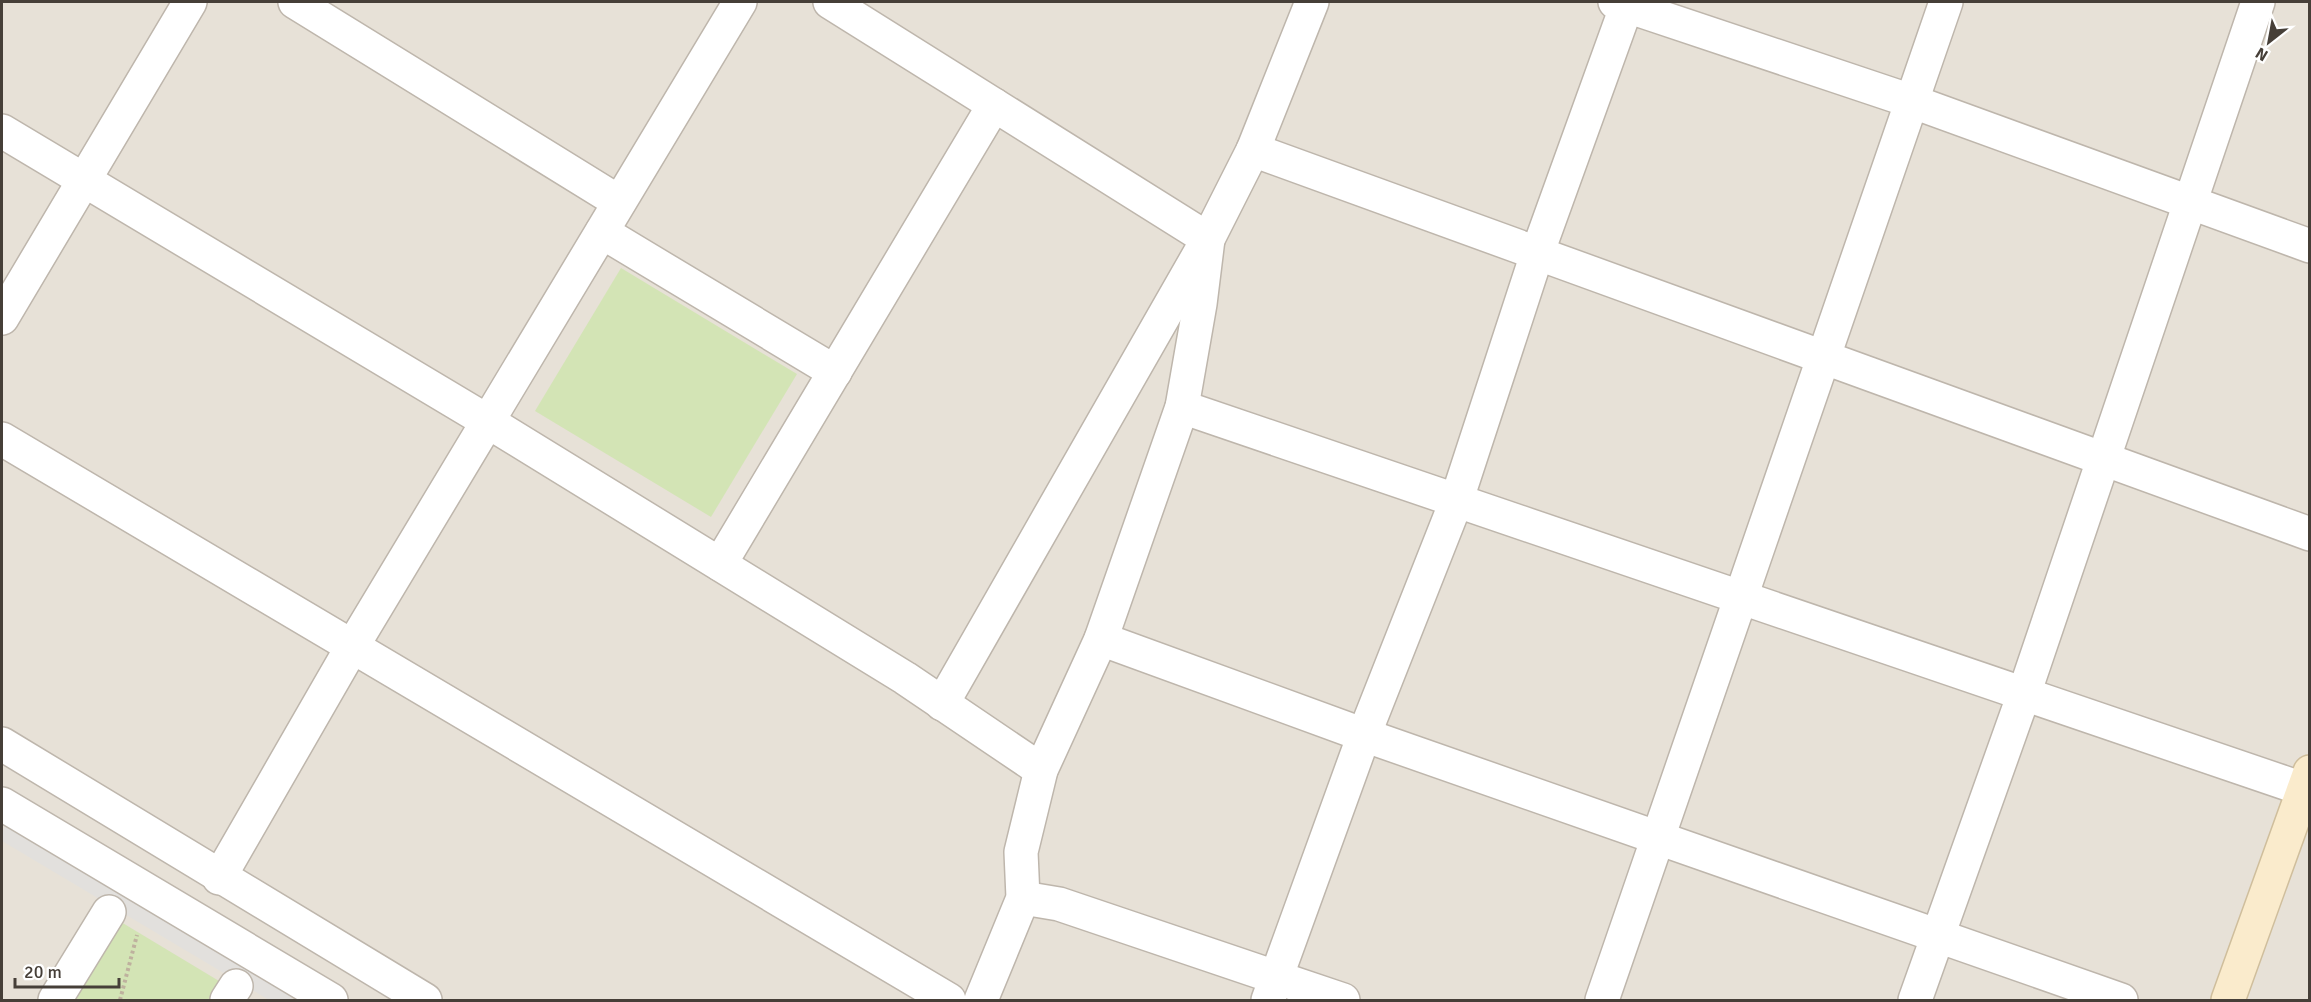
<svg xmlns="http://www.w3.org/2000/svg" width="2311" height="1002" viewBox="0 0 2311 1002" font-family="Signika,sans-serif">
<rect width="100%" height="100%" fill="#f3efe9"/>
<rect fill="#e7e1d7" x="2" y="2" width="2307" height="998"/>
<g fill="#d3e4b5">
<path d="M621 268 797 374 711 517 535 411Z"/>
<path d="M116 919 224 984 214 1000H66Z"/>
</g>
<path fill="#e2e0dd" d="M10 819 296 990 291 1000H269L2 841V832Z"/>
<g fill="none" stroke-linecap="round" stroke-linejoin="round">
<g stroke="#beb6ac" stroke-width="36">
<g id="street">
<path d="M295 2 619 202"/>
<path d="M830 2 1208 239 1200 304 1182 407 1101 639 1041 770 1021 852 1023 898 981 1000"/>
<path d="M1615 2 1911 101 2310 246"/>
<path d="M2 131 487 421 905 678 1041 770"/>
<path d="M1253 150 2310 534"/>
<path d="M602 232 835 372"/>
<path d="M2 318 190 2"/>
<path d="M1182 407 2303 789"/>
<path d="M2 439 949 1000"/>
<path d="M720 564 994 105"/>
<path d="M1101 639 1364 735 2121 1000"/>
<path d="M942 704 1208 239 1253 150 1312 2"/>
<path d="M2 744 425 1000"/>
<path d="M2 804 331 1000"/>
<path d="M219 878 352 647 740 2"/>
<path d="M1023 898 1059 904 1343 1000"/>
<path d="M55 1000 109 912"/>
<path d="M227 1000 236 986"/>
<path d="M1268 1000 1364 735 1456 502 1537 254 1628 2"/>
<path d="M1602 1000 1946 2"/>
<path d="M1915 1000 2024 694 2258 2"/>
</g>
</g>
<g stroke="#cfbe9c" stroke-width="36">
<path id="secondary" d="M2228 1000 2310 772"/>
</g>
<path stroke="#beb19e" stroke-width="4" stroke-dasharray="3 3" stroke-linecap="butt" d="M120 1000 137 935"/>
<use href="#street" stroke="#fff" stroke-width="33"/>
<use href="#secondary" stroke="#faebcc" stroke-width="33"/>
</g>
<rect width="2311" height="1002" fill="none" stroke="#463f38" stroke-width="6"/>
<g transform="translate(2269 42) rotate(211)" stroke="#ffffff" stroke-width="4.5" paint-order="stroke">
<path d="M0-4.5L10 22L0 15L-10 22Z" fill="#463f38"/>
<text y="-9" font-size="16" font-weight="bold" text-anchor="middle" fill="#463f38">N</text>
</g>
<path d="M15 978v9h104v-9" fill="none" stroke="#463f38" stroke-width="3"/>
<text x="24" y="978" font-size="18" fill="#463f38" stroke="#ffffff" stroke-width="4.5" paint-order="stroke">20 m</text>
</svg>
